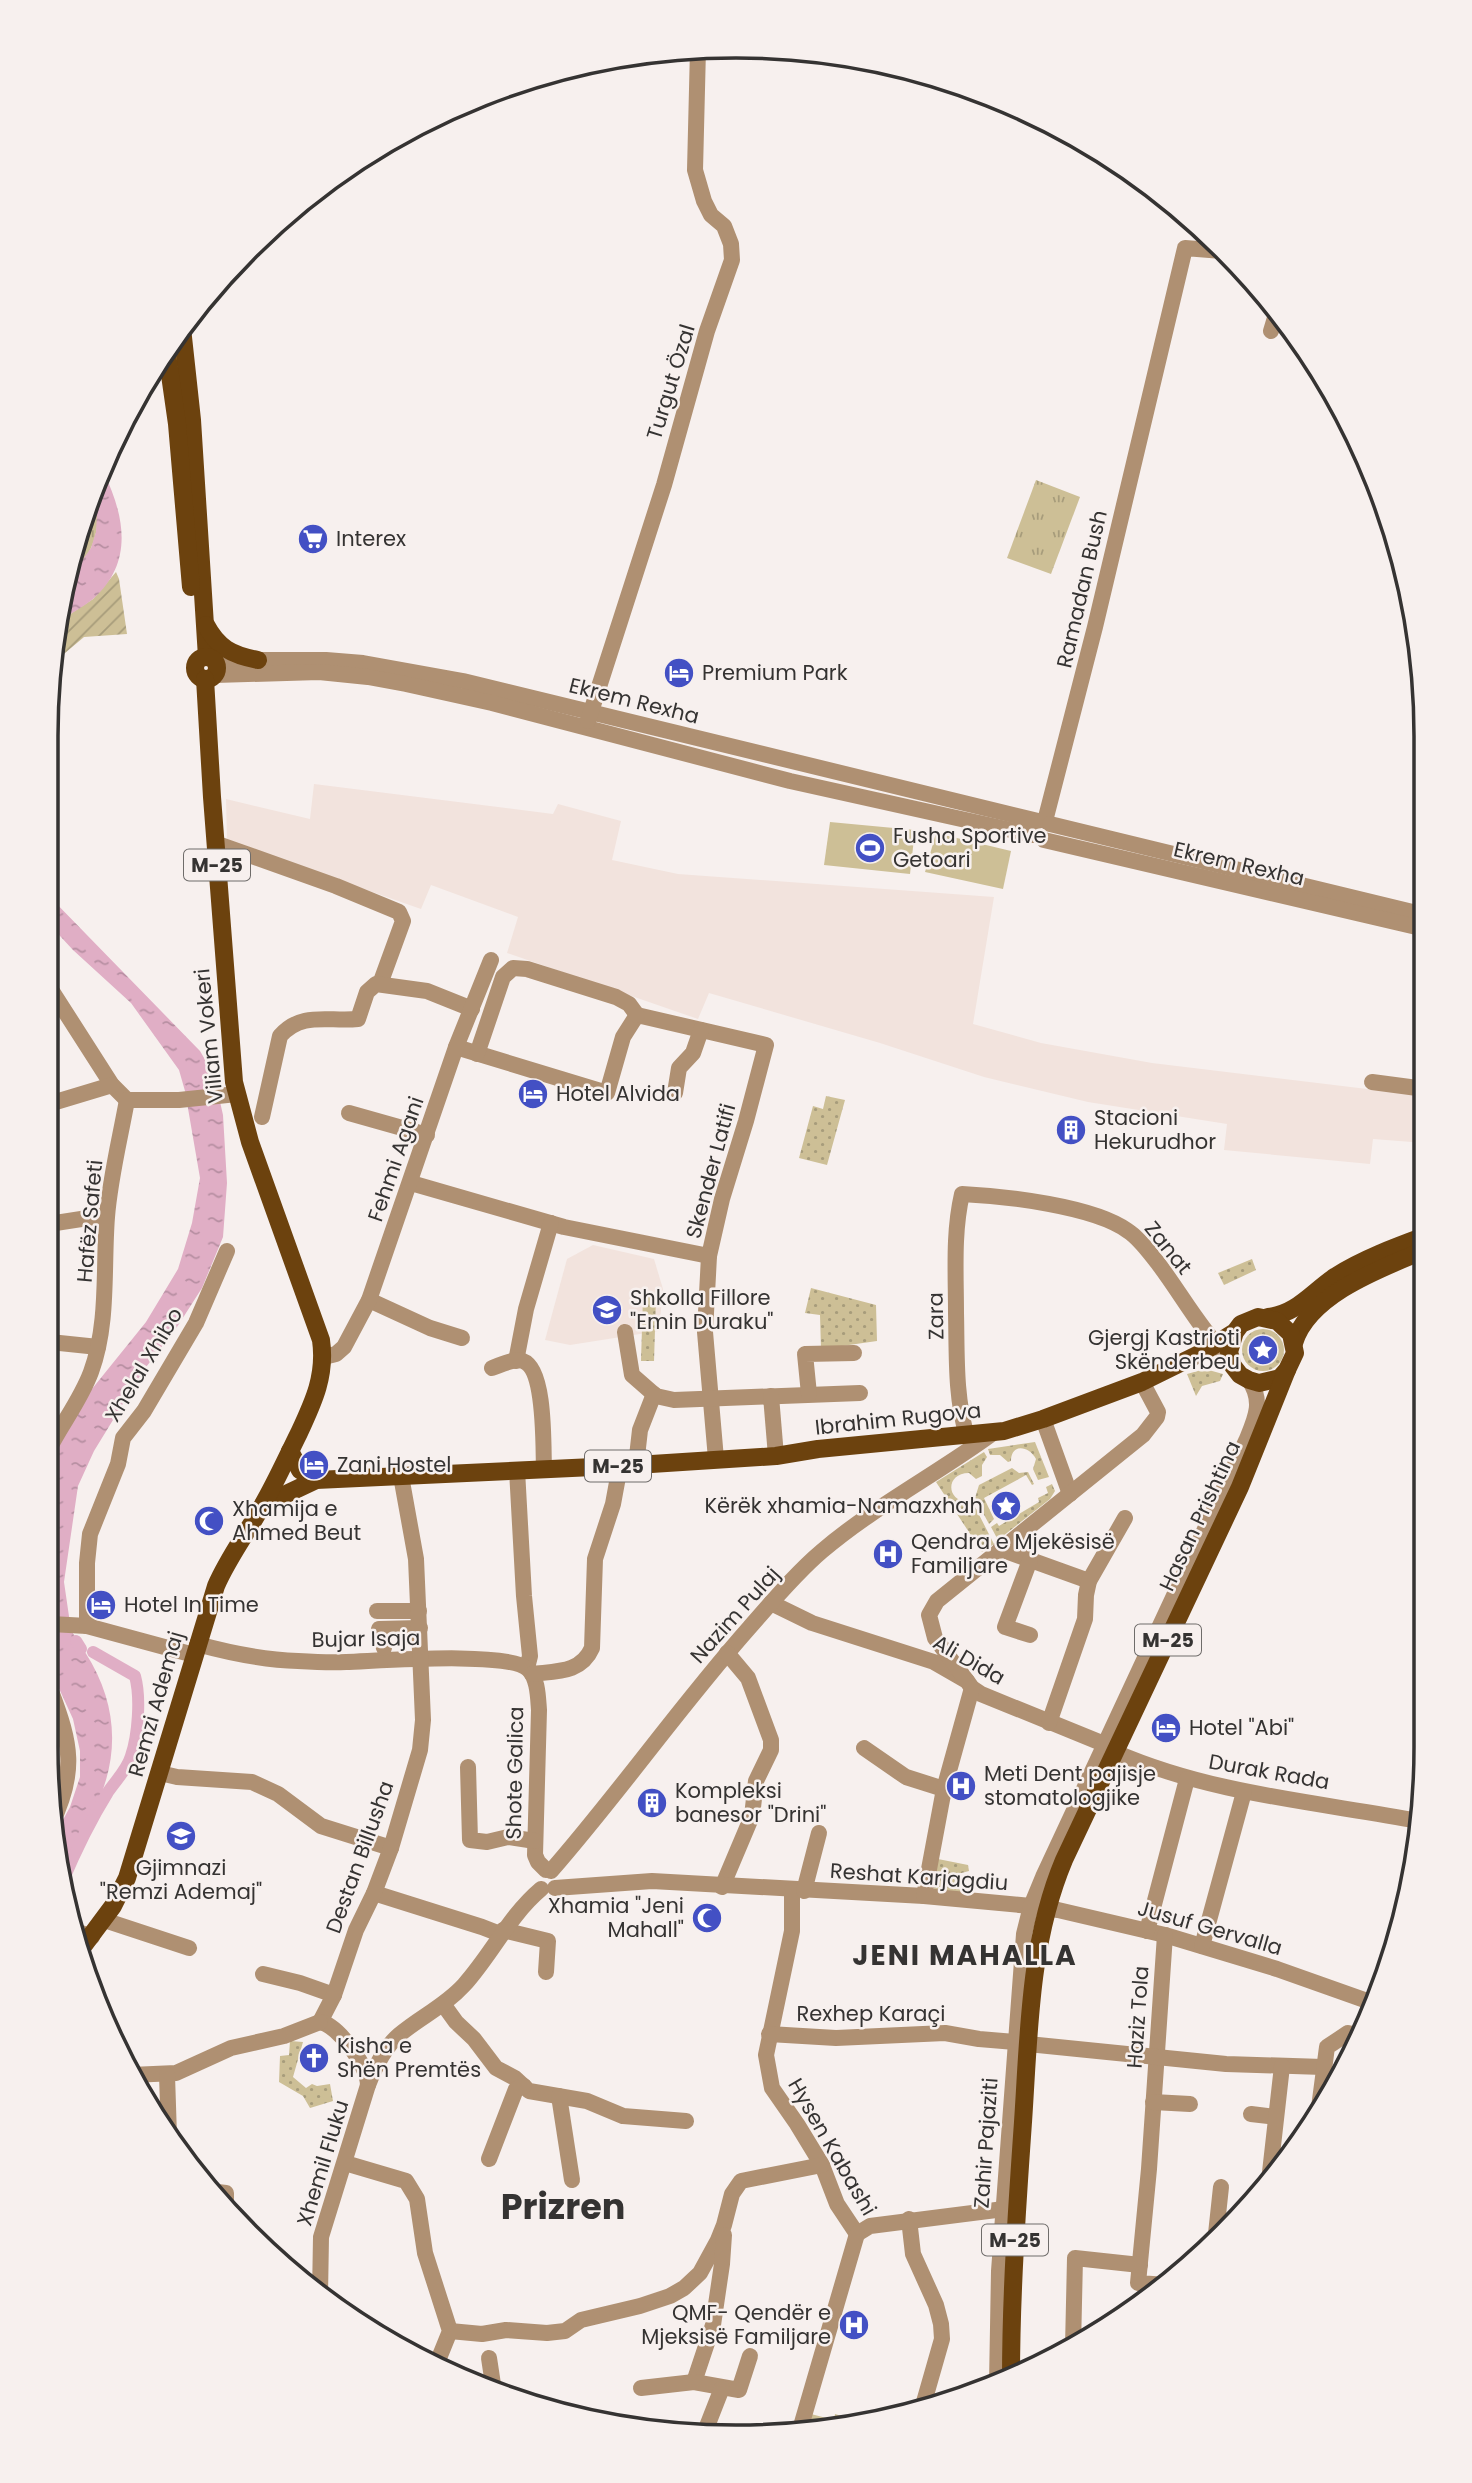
<svg xmlns="http://www.w3.org/2000/svg" width="1472" height="2483" viewBox="0 0 1472 2483" font-family="Poppins,sans-serif">
<defs>
<pattern id="grass-dots" width="8" height="8" patternUnits="userSpaceOnUse" patternTransform="scale(1.75)"><rect width="8" height="8" fill="#cdbf96"/><path d="M2 2h.1M6 6h.1" fill="none" stroke="#a79c7b" stroke-width="1.8" stroke-linecap="round"/></pattern>
<pattern id="park-tufts" width="24" height="20" patternUnits="userSpaceOnUse" patternTransform="scale(1.75)"><rect width="24" height="20" fill="#cdbf96"/><path d="M3 7l-1-3M5 7V3M7 7l1-3M15 17l-1-3M17 17v-4M19 17l1-3" fill="none" stroke="#a79c7b"/></pattern>
<pattern id="garden-furrows" width="10" height="10" patternUnits="userSpaceOnUse" patternTransform="scale(1.75)"><rect width="10" height="10" fill="#cdbf96"/><path d="M-1 1l2-2M0 10L10 0M9 11l2-2" fill="none" stroke="#a79c7b"/></pattern>
<pattern id="water-ripples" width="26" height="14" patternUnits="userSpaceOnUse" patternTransform="scale(1.75)"><rect width="26" height="14" fill="#e0aec5"/><path d="M2 4q2-2 4 0t4 0M15 11q2-2 4 0t4 0" fill="none" stroke="#b68ea1"/></pattern>
</defs>
<rect width="100%" height="100%" fill="#f7f0ee"/>
<g fill="#f2e3dd">
<path d="M314 784 553 814 558 804 621 821 612 860 678 874 994 897 973 1024 1041 1043 1152 1063 1425 1096V1143L1373 1139 1370 1164 1224 1150 1227 1124 1088 1102 984 1077 880 1043 709 993 698 1019 507 953 518 917 431 885 421 909 227 841 226 799 310 819Z"/>
<path d="M593 1245 654 1259 663 1289 659 1331 570 1345 545 1340 567 1259Z"/>
</g>
<g fill="url(#grass-dots)">
<path d="M826 1096 845 1100 827 1165 799 1158 813 1106 823 1109Z"/>
<path d="M1252 1259 1256 1270 1224 1285 1218 1273Z"/>
<path d="M811 1288 876 1305 877 1341 821 1349 820 1315 805 1313Z"/>
<path d="M643 1296 656 1297 654 1361H641Z"/>
<circle cx="1263" cy="1350" r="21"/>
<path d="M1205 1369 1223 1374 1220 1381 1202 1386 1196 1396 1187 1374Z"/>
<path d="M1035 1442 1049 1477 1038 1480 1033 1469 1036 1459C1029 1446 1011 1443 1011 1461L1008 1462 1000 1455H990L988 1449Z"/>
<path d="M984 1452 987 1457 982 1465V1476L976 1479 969 1473C943 1473 947 1506 972 1501L994 1544 982 1552 936 1482Z"/>
<path d="M1012 1468 1019 1473 1028 1472 1034 1484 1032 1485 1026 1475 984 1498 994 1519 989 1524 975 1498 979 1485Z"/>
<path d="M1052 1484 1055 1491 1050 1499 998 1540 991 1527 997 1523 999 1526 1039 1502 1038 1498 1048 1493 1046 1487Z"/>
<path d="M938 1859 968 1865 969 1871 954 1875 955 1884 965 1886V1893L933 1891Z"/>
<path d="M290 2041 303 2042 293 2077 306 2088 312 2084 317 2086 330 2084 333 2101 310 2108 303 2096 279 2082 280 2056 289 2055Z"/>
</g>
<g fill="url(#park-tufts)">
<path d="M1036 480 1080 497 1051 574 1007 558Z"/>
<path d="M89 500C92 504 96 510 97 515 100 537 85 565 69 579L82 514Z"/>
<path d="M811 2414 834 2420 835 2414 855 2420 853 2425 827 2432 809 2433Z"/>
</g>
<path fill="url(#garden-furrows)" d="M116 572 119 579 127 634 84 637 52 664 61 620 93 599Z"/>
<g fill="#cdbf96">
<path d="M830 822 915 830 910 874 824 865Z"/>
<path d="M936 833 1011 851 1003 889 925 872Z"/>
</g>
<g fill="url(#water-ripples)">
<path d="M103 471C125 516 134 563 93 599 83 607 71 613 61 620L69 579 91 548 96 532 97 514 89 500Z"/>
<path d="M48 895 200 1051 214 1075 223 1115 227 1183 223 1237 202 1288 177 1327 143 1371 94 1451 78 1486 64 1582 71 1630 77 1640 74 1642 80 1651 85 1652C122 1710 120 1767 86 1826 82 1831 74 1851 71 1855 67 1859 61 1858 57 1863L52 1840 70 1807 80 1777V1751L73 1719 51 1671 50 1461 75 1410 146 1322 178 1269 192 1223 200 1178 185 1091 179 1070 131 1003 73 950 48 923Z"/>
</g>
<g fill="none" stroke-linecap="round" stroke-linejoin="round">
<g stroke="#e0aec5" stroke-width="12">
<path d="M76 1641 81 1649"/>
<path d="M62 1883C75 1852 90 1821 108 1792 116 1780 127 1770 131 1756 138 1735 141 1698 135 1676L93 1652"/>
</g>
<g stroke="#af9072" stroke-width="16">
<path d="M1271 331 1277 311"/>
<path d="M214 660H326L363 663 463 681 1038 821"/>
<path d="M215 675 319 672 368 677 406 684 492 703 790 781 1033 835"/>
<path d="M588 721 664 485 707 331 732 260 731 244 724 226 711 215 704 201 695 170 698 49"/>
<path d="M1045 821 1095 627 1185 248 1222 251"/>
<path d="M1050 824 1425 915"/>
<path d="M1044 840 1425 929"/>
<path d="M215 843 336 886 399 912 403 921 380 984"/>
<path d="M48 985 112 1085 127 1100H179L237 1094"/>
<path d="M456 1047 607 1093 623 1037 637 1015 766 1045 746 1121 722 1199 709 1256 705 1332 716 1459"/>
<path d="M477 1054 503 977 513 968 527 969 616 997 629 1004 637 1015"/>
<path d="M1372 1082 1425 1089"/>
<path d="M675 1093 679 1068 693 1053 701 1030"/>
<path d="M49 1104 112 1085"/>
<path d="M349 1113 427 1135"/>
<path d="M262 1117 280 1036C302 1011 328 1022 358 1019L367 992 376 984 427 991 472 1009"/>
<path d="M411 1183 564 1227 709 1256"/>
<path d="M49 1224 107 1215"/>
<path d="M369 1300 430 1328 462 1338"/>
<path d="M625 1332 632 1375 656 1396 674 1400 860 1393"/>
<path d="M50 1342 98 1347"/>
<path d="M324 1357 336 1354 344 1347 369 1300 456 1047 491 960"/>
<path d="M516 1361 526 1309 551 1223"/>
<path d="M492 1368C501 1365 514 1358 523 1361 546 1369 543 1448 544 1470"/>
<path d="M809 1394 805 1354 854 1353"/>
<path d="M771 1396 776 1456"/>
<path d="M1043 1419 1070 1494"/>
<path d="M967 1436C955 1398 957 1353 956 1313 956 1273 953 1233 962 1194 1005 1196 1094 1206 1128 1231 1139 1238 1149 1252 1157 1262 1180 1292 1198 1326 1224 1353"/>
<path d="M50 1447C63 1422 81 1399 91 1372 109 1323 103 1268 107 1217 110 1178 120 1139 127 1100"/>
<path d="M636 1465 640 1430 654 1394"/>
<path d="M517 1470 524 1596 530 1656 527 1668"/>
<path d="M1000 1549 1089 1581"/>
<path d="M1030 1560 1005 1627 1030 1635"/>
<path d="M771 1603 812 1623 934 1662 967 1681 972 1688 981 1694 1104 1744"/>
<path d="M377 1611H419"/>
<path d="M51 1624 87 1626 194 1655"/>
<path d="M87 1626V1563L90 1534 118 1464 123 1438 144 1411 196 1323 227 1251"/>
<path d="M197 1644C230 1653 264 1660 298 1661 314 1662 330 1663 346 1662 379 1661 507 1651 528 1669 538 1678 538 1698 539 1710L535 1855 538 1862 546 1870"/>
<path d="M384 1648 379 1629 420 1628"/>
<path d="M532 1674C557 1671 581 1673 592 1648L595 1559 613 1504 620 1466"/>
<path d="M967 1681 935 1638 929 1615 937 1601 1143 1435 1157 1417 1158 1412 1142 1382"/>
<path d="M51 1691C71 1744 77 1772 51 1825"/>
<path d="M1049 1723 1085 1619 1086 1595 1089 1581 1125 1518"/>
<path d="M864 1748 906 1777 944 1789"/>
<path d="M1115 1752C1211 1794 1317 1802 1419 1821"/>
<path d="M468 1767 470 1840 487 1842 508 1837 535 1841"/>
<path d="M160 1773 177 1777 252 1782 278 1794 321 1826 391 1848"/>
<path d="M551 1871C620 1792 680 1706 749 1628 772 1602 796 1573 822 1551 875 1506 937 1474 993 1433"/>
<path d="M722 1887 752 1816 756 1781 771 1750V1740L748 1678 727 1653"/>
<path d="M555 1888 652 1881 924 1896 1031 1906 1058 1910 1165 1935 1277 1969 1373 2003"/>
<path d="M792 1890V1931L766 2055 772 2088 797 2124 822 2165 837 2204 857 2234"/>
<path d="M804 1891 819 1833"/>
<path d="M374 1893 482 1927 500 1934"/>
<path d="M924 1896 944 1789 972 1688"/>
<path d="M104 1920 189 1948"/>
<path d="M73 1930 92 1937"/>
<path d="M503 1930 548 1941 546 1972"/>
<path d="M1147 1931 1187 1779"/>
<path d="M1165 1935 1149 2169 1138 2283 1167 2285"/>
<path d="M1202 1946 1244 1792"/>
<path d="M263 1974 300 1983 334 1995"/>
<path d="M443 2004 456 2022 474 2039 496 2068 515 2078 529 2091 587 2101 623 2116 686 2121"/>
<path d="M320 2022 334 1995 356 1930 374 1893 391 1848 420 1750 423 1720 416 1559 401 1476"/>
<path d="M320 2022C338 2025 368 2066 368 2085"/>
<path d="M769 2034 836 2038 945 2033 979 2039 1015 2042"/>
<path d="M1028 2044 1226 2064 1323 2067"/>
<path d="M131 2075 176 2073 231 2048 284 2036 320 2022"/>
<path d="M167 2075 169 2136"/>
<path d="M559 2096 572 2180"/>
<path d="M1153 2102 1190 2104"/>
<path d="M1251 2114 1276 2117"/>
<path d="M1318 2115 1327 2047 1348 2033 1357 2035"/>
<path d="M489 2159 516 2089 524 2086"/>
<path d="M345 2163 406 2181 417 2199 425 2253 450 2331 437 2363"/>
<path d="M1269 2181 1282 2066"/>
<path d="M209 2191 226 2193V2211"/>
<path d="M909 2219 913 2254 936 2305 941 2324 942 2339 922 2409"/>
<path d="M857 2234 870 2226 1004 2209"/>
<path d="M1215 2243 1221 2187"/>
<path d="M320 2295 321 2237 368 2085C375 2067 384 2048 399 2035 420 2017 445 2006 464 1985 492 1954 509 1916 541 1889"/>
<path d="M450 2331 482 2334 506 2330 547 2333 565 2331 581 2320 640 2306 670 2296 684 2288 700 2273 718 2240 724 2225 732 2194 741 2181 822 2165"/>
<path d="M1073 2347 1075 2258 1140 2265"/>
<path d="M489 2358 494 2391"/>
<path d="M694 2382 713 2325 722 2264 724 2235"/>
<path d="M997 2384 999 2271 1024 1934 1031 1906 1043 1877 1246 1441C1255 1419 1264 1402 1249 1380"/>
<path d="M641 2388 694 2382 739 2390 750 2356"/>
<path d="M799 2433 857 2234"/>
<path d="M704 2434 722 2388"/>
</g>
<g stroke="#6c420e" stroke-width="18">
<path d="M182 328 192 420 207 657"/>
<path d="M166 347 177 424 191 587"/>
<path d="M206 625C218 648 232 655 258 660"/>
<circle cx="206" cy="668" r="11"/>
<path d="M1268 1317C1297 1314 1312 1292 1336 1276 1363 1259 1395 1247 1425 1236"/>
<path d="M1294 1343C1309 1294 1382 1268 1425 1250"/>
<path d="M290 1451 300 1470 316 1480"/>
<path d="M263 1505 316 1480 636 1465 776 1456 818 1449 1004 1431 1043 1419 1142 1382 1203 1352 1235 1332 1241 1324 1258 1317 1277 1321 1291 1334 1295 1353 1287 1370 1280 1378 1259 1383 1249 1380 1240 1375 1233 1366 1229 1352 1235 1332"/>
<path d="M78 1953 113 1906 127 1878 216 1586C228 1558 247 1533 262 1506 276 1482 287 1457 299 1433 314 1401 326 1375 321 1340L250 1142 234 1082 212 797 205 679"/>
<path d="M1011 2379C1011 2293 1017 2208 1023 2122 1029 2034 1029 1943 1064 1860L1240 1487 1287 1370"/>
</g>
</g>
<defs>
<g id="supermarket-disc" transform="scale(1.575)"><circle r="9.5" fill="#4350c4" stroke="#f7f0ee"/><path d="M-6-5.5h2.5l.6 2H6L4.5 2H-2.5L-4.4-4H-6ZM-1.5 3.2a1.3 1.3 0 1 0 .1 0ZM3 3.2a1.3 1.3 0 1 0 .1 0Z" fill="#fff"/></g>
<g id="hotel-disc" transform="scale(1.575)"><circle r="9.5" fill="#4350c4" stroke="#f7f0ee"/><path d="M-6-4.5h1.5V1H6V5H4.5V3h-9V5H-6ZM-4 0a1.8 1.8 0 1 1 3.6 0ZM.5 0V-2.5h3Q6-2.5 6 0Z" fill="#fff"/></g>
<g id="stadium-disc" transform="scale(1.575)"><circle r="9.5" fill="#4350c4" stroke="#f7f0ee"/><path d="M0-5a6.5 5 0 1 0 0 10a6.5 5 0 1 0 0-10ZM-3.5-1.8h7v3.6h-7Z" fill="#fff"/></g>
<g id="building-disc" transform="scale(1.575)"><circle r="9.5" fill="#4350c4" stroke="#f7f0ee"/><path d="M-4-6H4V6H1V3H-1V6H-4ZM-2.5-4.3h1.7v1.8h-1.7ZM.8-4.3h1.7v1.8H.8ZM-2.5-1h1.7V.8h-1.7ZM.8-1h1.7V.8H.8Z" fill="#fff"/></g>
<g id="school-disc" transform="scale(1.575)"><circle r="9.5" fill="#4350c4" stroke="#f7f0ee"/><path d="M0-5L7-2L0 1L-7-2ZM-4 1L0 2.5L4 1V4Q0 6-4 4Z" fill="#fff"/></g>
<g id="sight-disc" transform="scale(1.575)"><circle r="9.5" fill="#4350c4" stroke="#f7f0ee"/><path d="M0-6L1.8-2.2L6-1.7L2.9 1.2L3.7 5.4L0 3.3L-3.7 5.4L-2.9 1.2L-6-1.7L-1.8-2.2Z" fill="#fff"/></g>
<g id="mosque-disc" transform="scale(1.575)"><circle r="9.5" fill="#4350c4" stroke="#f7f0ee"/><path d="M3.5-4.9A6 6 0 1 0 3.5 4.9A5 5 0 1 1 3.5-4.9Z" fill="#fff"/></g>
<g id="hospital-disc" transform="scale(1.575)"><circle r="9.5" fill="#4350c4" stroke="#f7f0ee"/><path d="M-5-5h3v3.5h4V-5h3V5h-3V1.5h-4V5h-3Z" fill="#fff"/></g>
<g id="church-disc" transform="scale(1.575)"><circle r="9.5" fill="#4350c4" stroke="#f7f0ee"/><path d="M-1.2-6h2.4v3.5h3.3v2.4h-3.3V6h-2.4V-.1h-3.3v-2.4h3.3Z" fill="#fff"/></g>
</defs>
<g fill-rule="evenodd">
<use href="#supermarket-disc" x="313" y="539"/>
<use href="#hotel-disc" x="679" y="673"/>
<use href="#stadium-disc" x="870" y="848"/>
<use href="#hotel-disc" x="533" y="1094"/>
<use href="#building-disc" x="1071" y="1130"/>
<use href="#school-disc" x="607" y="1310"/>
<use href="#sight-disc" x="1263" y="1350"/>
<use href="#hotel-disc" x="314" y="1465"/>
<use href="#sight-disc" x="1006" y="1506"/>
<use href="#mosque-disc" x="209" y="1521"/>
<use href="#hospital-disc" x="888" y="1554"/>
<use href="#hotel-disc" x="101" y="1605"/>
<use href="#hotel-disc" x="1166" y="1728"/>
<use href="#hospital-disc" x="961" y="1786"/>
<use href="#building-disc" x="652" y="1803"/>
<use href="#school-disc" x="181" y="1836"/>
<use href="#mosque-disc" x="707" y="1918"/>
<use href="#church-disc" x="314" y="2058"/>
<use href="#hospital-disc" x="854" y="2325"/>
</g>
<g text-anchor="middle" stroke-width="5" stroke-linejoin="round" paint-order="stroke">
<g fill="#f7f0ee" stroke="#6f6c6a" stroke-width="2">
<rect x="184" y="849.5" width="66" height="31" rx="5"/>
<rect x="585" y="1450.5" width="66" height="31" rx="5"/>
<rect x="1135" y="1624.5" width="66" height="31" rx="5"/>
<rect x="982" y="2224.5" width="66" height="31" rx="5"/>
</g>
<g font-size="19" font-weight="bold" fill="#353332">
<text x="217" y="872">M-25</text>
<text x="618" y="1473">M-25</text>
<text x="1168" y="1647">M-25</text>
<text x="1015" y="2247">M-25</text>
</g>
<g font-size="21" fill="#353332" stroke="#f7f0ee">
<text transform="translate(671 382) rotate(-73)" y="7">Turgut Özal</text>
<text transform="translate(1082 589) rotate(-77)" y="7">Ramadan Bush</text>
<text transform="translate(634 701) rotate(14)" y="7">Ekrem Rexha</text>
<text transform="translate(1239 864) rotate(13)" y="7">Ekrem Rexha</text>
<text transform="translate(209 1036) rotate(-96)" y="7">Viliam Vokeri</text>
<text transform="translate(396 1159) rotate(-71)" y="7">Fehmi Agani</text>
<text transform="translate(711 1171) rotate(-75)" y="7">Skender Latifi</text>
<text transform="translate(90 1221) rotate(-85)" y="7">Hafëz Safeti</text>
<text transform="translate(1168 1248) rotate(51)" y="7">Zanat</text>
<text transform="translate(936 1316) rotate(-91)" y="7">Zara</text>
<text transform="translate(144 1365) rotate(-59)" y="7">Xhelal Xhibo</text>
<text transform="translate(898 1419) rotate(-6)" y="7">Ibrahim Rugova</text>
<text transform="translate(1200 1516) rotate(-65)" y="7">Hasan Prishtina</text>
<text transform="translate(735 1615) rotate(-48)" y="7">Nazim Pulaj</text>
<text transform="translate(366 1639) rotate(-1)" y="7">Bujar Isaja</text>
<text transform="translate(969 1660) rotate(30)" y="7">Ali Dida</text>
<text transform="translate(156 1704) rotate(-74)" y="7">Remzi Ademaj</text>
<text transform="translate(1269 1772) rotate(10)" y="7">Durak Rada</text>
<text transform="translate(515 1773) rotate(-89)" y="7">Shote Galica</text>
<text transform="translate(360 1857) rotate(-70)" y="7">Destan Billusha</text>
<text transform="translate(919 1877) rotate(4)" y="7">Reshat Karjagdiu</text>
<text transform="translate(1210 1928) rotate(16)" y="7">Jusuf Gervalla</text>
<text x="871" y="2021">Rexhep Karaçi</text>
<text transform="translate(1138 2017) rotate(-86)" y="7">Haziz Tola</text>
<text transform="translate(986 2143) rotate(-86)" y="7">Zahir Pajaziti</text>
<text transform="translate(832 2147) rotate(60)" y="7">Hysen Kabashi</text>
<text transform="translate(323 2163) rotate(-73)" y="7">Xhemil Fluku</text>
</g>
<g font-size="21" fill="#353332" stroke="#f7f0ee" text-anchor="start">
<text x="336" y="546">Interex</text>
<text x="702" y="680">Premium Park</text>
<text x="893" y="843">Fusha Sportive<tspan x="893" dy="24">Getoari</tspan></text>
<text x="556" y="1101">Hotel Alvida</text>
<text x="1094" y="1125">Stacioni<tspan x="1094" dy="24">Hekurudhor</tspan></text>
<text x="630" y="1305">Shkolla Fillore<tspan x="630" dy="24">"Emin Duraku"</tspan></text>
<text x="1240" y="1345" text-anchor="end">Gjergj Kastrioti<tspan x="1240" dy="24">Skënderbeu</tspan></text>
<text x="337" y="1472">Zani Hostel</text>
<text x="983" y="1513" text-anchor="end">Kërëk xhamia-Namazxhah</text>
<text x="232" y="1516">Xhamija e<tspan x="232" dy="24">Ahmed Beut</tspan></text>
<text x="911" y="1549">Qendra e Mjekësisë<tspan x="911" dy="24">Familjare</tspan></text>
<text x="124" y="1612">Hotel In Time</text>
<text x="1189" y="1735">Hotel "Abi"</text>
<text x="984" y="1781">Meti Dent pajisje<tspan x="984" dy="24">stomatologjike</tspan></text>
<text x="675" y="1798">Kompleksi<tspan x="675" dy="24">banesor "Drini"</tspan></text>
<text x="181" y="1875" text-anchor="middle">Gjimnazi<tspan x="181" dy="24">"Remzi Ademaj"</tspan></text>
<text x="684" y="1913" text-anchor="end">Xhamia "Jeni<tspan x="684" dy="24">Mahall"</tspan></text>
<text x="337" y="2053">Kisha e<tspan x="337" dy="24">Shën Premtës</tspan></text>
<text x="831" y="2320" text-anchor="end">QMF- Qendër e<tspan x="831" dy="24">Mjeksisë Familjare</tspan></text>
</g>
<g font-size="28" font-weight="bold" letter-spacing="2" fill="#353332" stroke="#f7f0ee">
<text x="965" y="1965">JENI MAHALLA</text>
</g>
<g font-size="35" font-weight="bold" fill="#353332" stroke="#f7f0ee">
<text x="563" y="2219">Prizren</text>
</g>
</g>
<path d="M0 0H1472V2483H0ZM736 58H736A678 678 0 0 1 1414 736V1747A678 678 0 0 1 736 2425H736A678 678 0 0 1 58 1747V736A678 678 0 0 1 736 58Z" fill="#f7f0ee" fill-rule="evenodd"/>
<path fill="none" stroke="#353332" stroke-width="3.5" d="M736 58H736A678 678 0 0 1 1414 736V1747A678 678 0 0 1 736 2425H736A678 678 0 0 1 58 1747V736A678 678 0 0 1 736 58Z"/>
</svg>
